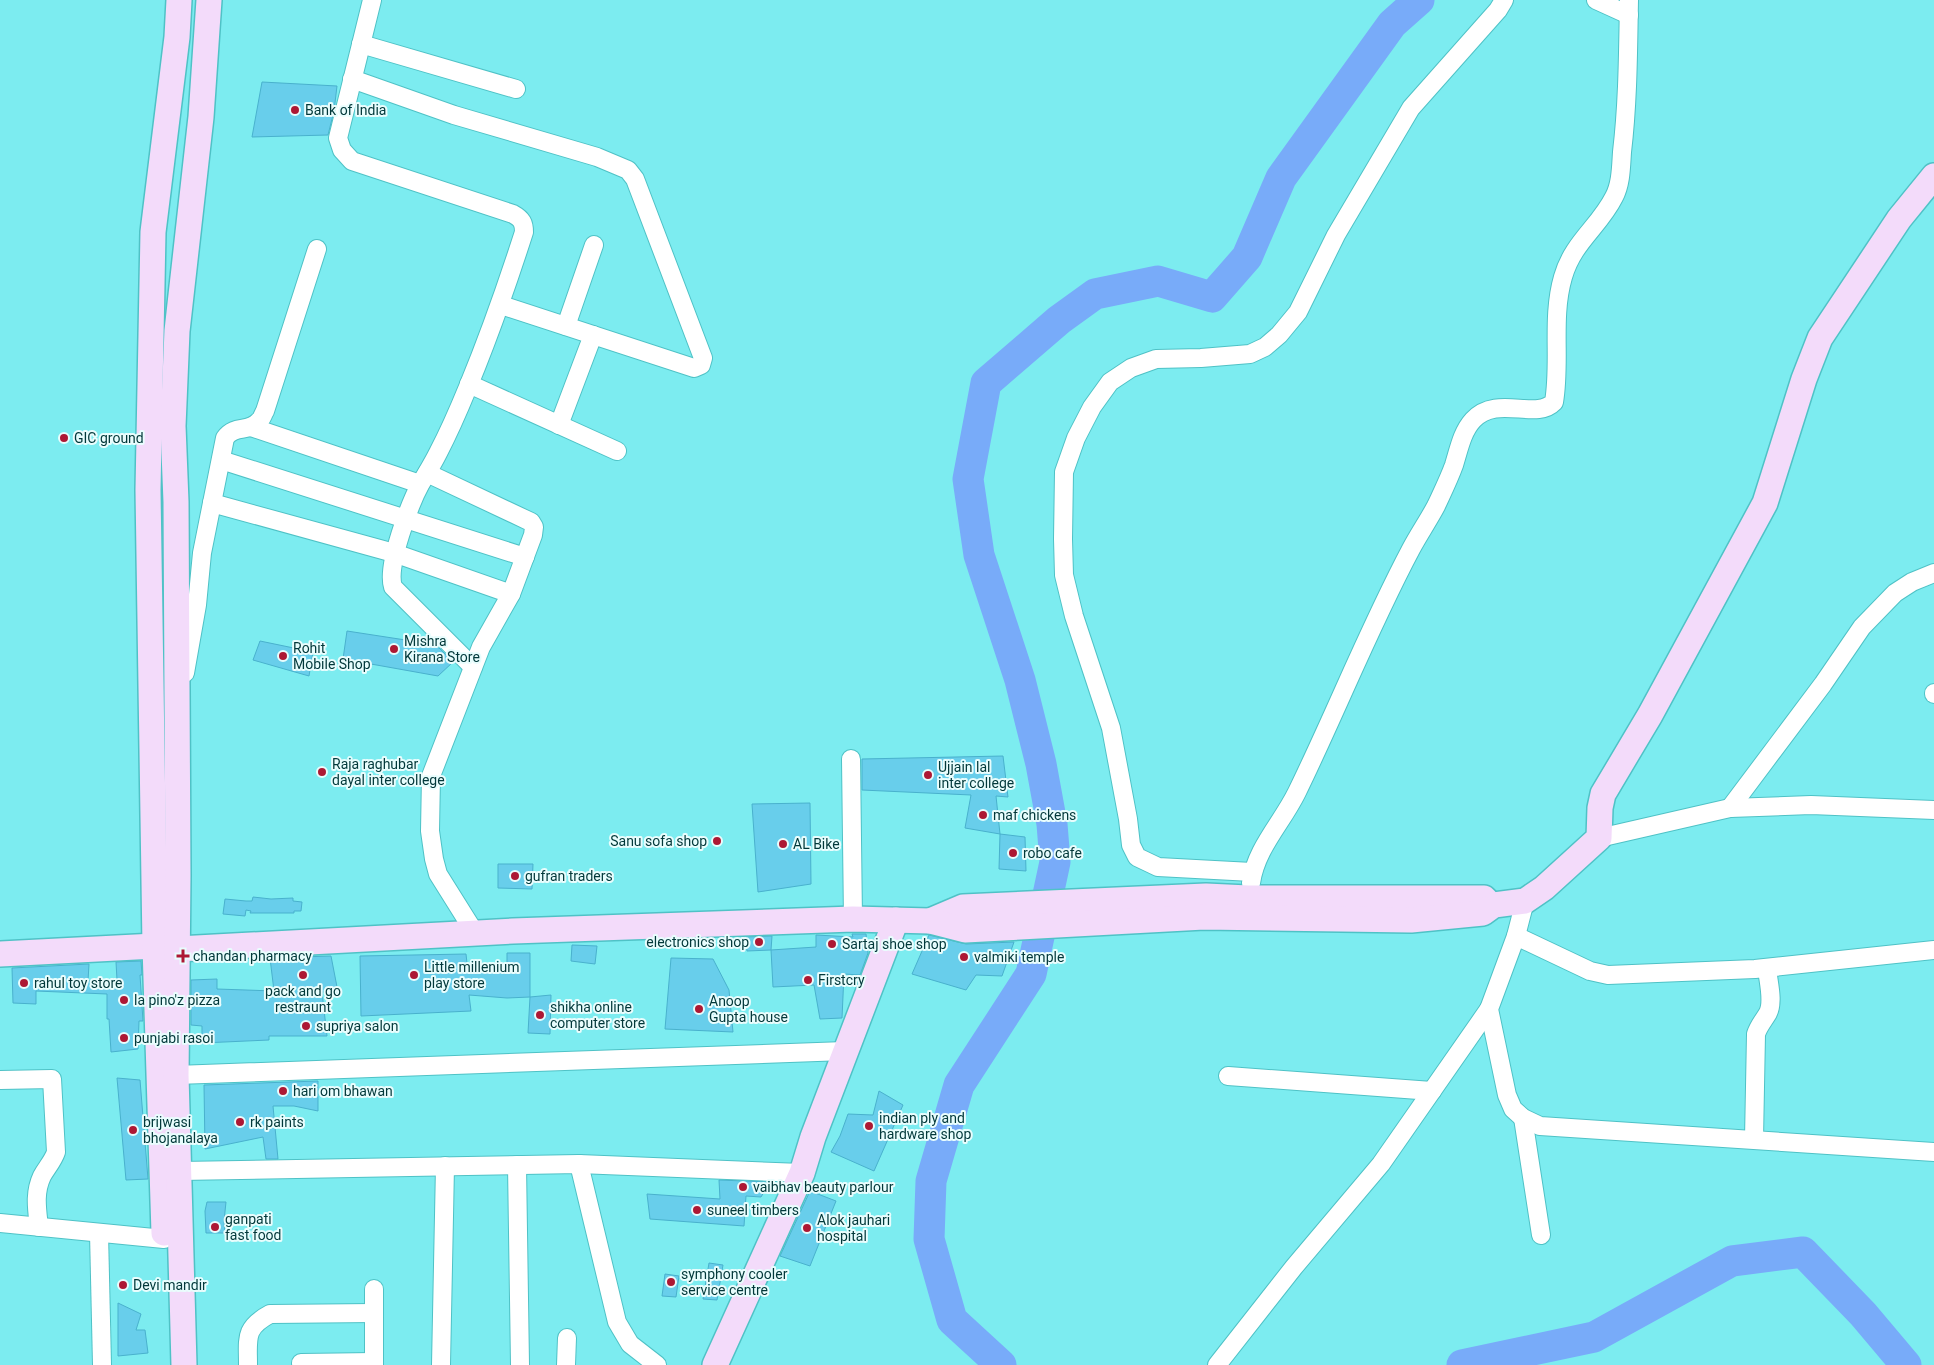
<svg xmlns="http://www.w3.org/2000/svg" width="1934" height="1365" viewBox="0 0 1934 1365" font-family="Roboto,sans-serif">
<rect width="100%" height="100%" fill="#7cecf0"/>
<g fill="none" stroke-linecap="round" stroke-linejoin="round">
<g stroke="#78abf9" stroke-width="31">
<path d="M1001 1365 952 1320 929 1239 931 1181 959 1085 1031 974 1055 862 1052 824 1041 764 1020 680 979 555 968 479 986 383 1059 320 1095 294 1158 281 1212 297 1247 257 1281 178 1392 24 1419 0"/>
<path d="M1462 1365 1594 1337 1732 1261 1803 1252 1863 1314 1906 1365"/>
</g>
</g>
<g fill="#68ceeb" stroke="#49b1cd">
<path d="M262 82 337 86 334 111 328 135 252 137Z"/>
<path d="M347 631 425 643 439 648 453 662 438 676 343 659Z"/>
<path d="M260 641 313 652 309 676 253 660Z"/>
<path d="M1003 756 1008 797 996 796 1000 834 965 828 971 795 862 790V759Z"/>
<path d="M810 803 811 884 758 892 752 804Z"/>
<path d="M1000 834 1025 837 1026 871 999 869Z"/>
<path d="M498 864H533L532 889 498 888Z"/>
<path d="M253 897 271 899 293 898V901L302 902 301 911H294V913H250L251 911 246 910 245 916 223 914 225 899 246 901H252Z"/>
<path d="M852 934H866L868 953 860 975 844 974 842 1018 820 1019 814 985 773 987 771 950 816 947V935L853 937Z"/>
<path d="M929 935 966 944 1014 942 1002 976 976 975 966 990 912 974Z"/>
<path d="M772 936 771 950 747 951 746 937Z"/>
<path d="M572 945 597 946 595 964 571 961Z"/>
<path d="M507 953H530V997L507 998 469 995 471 1011 361 1016 360 956 466 954 468 972 507 968Z"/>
<path d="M331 956 338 992H322L327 1036H269V1040L202 1043V1026L191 1025V980L217 979V989L274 991 270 958Z"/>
<path d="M671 958 713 959 729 990 733 1032 665 1029Z"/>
<path d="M141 961 142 975H140L143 1021H139L138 1049 111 1052 109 1019H107V994L36 991V1004L13 1003 12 968 89 964 88 981 117 980 116 962Z"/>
<path d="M551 995 550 1034 528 1033 530 997Z"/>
<path d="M117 1078 140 1080 148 1179 126 1180Z"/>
<path d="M318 1081V1111L294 1106H273L278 1159H266L263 1137 205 1149 204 1085Z"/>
<path d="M879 1091 903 1105 874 1171 831 1152 840 1136 848 1114 873 1115Z"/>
<path d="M719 1180 770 1182 761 1197 746 1196 744 1226 650 1219 647 1194 720 1199Z"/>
<path d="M810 1191 836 1201 810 1266 780 1256Z"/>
<path d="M207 1202H226L224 1221 225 1233H206L205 1211Z"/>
<path d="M709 1263 723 1265 717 1300 703 1299Z"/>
<path d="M665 1274 679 1276 676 1297 662 1296Z"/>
<path d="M118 1303 141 1314 136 1330H145L148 1353 118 1356Z"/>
</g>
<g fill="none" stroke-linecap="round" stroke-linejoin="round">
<g stroke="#4fc2c6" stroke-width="20">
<g id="street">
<path d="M372 0 338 138 342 150 352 161 513 214C522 219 524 223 524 232 507 285 489 336 468 387 459 409 449 432 438 453 433 463 427 473 421 483 410 503 386 566 393 587L473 667"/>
<path d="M1596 0 1629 15"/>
<path d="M361 44 516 89"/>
<path d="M352 79 454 115 597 157 628 170 635 179 703 358 701 365 694 368 501 305"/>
<path d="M566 326 594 245"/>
<path d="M469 384 617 451"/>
<path d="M559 425 593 335"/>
<path d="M251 427 420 484"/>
<path d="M221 460 525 557"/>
<path d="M427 473 531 522 534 527 533 535 511 594 481 647 431 776 430 831 434 859 438 874 475 933"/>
<path d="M212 503 394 553 511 594"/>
<path d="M185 673 197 605 202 553 225 438C235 424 249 433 259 421 262 419 263 414 265 411L317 249"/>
<path d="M1934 693V694"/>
<path d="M851 759 853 919"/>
<path d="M1730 808 1823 684 1862 627 1895 593 1912 582 1934 573"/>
<path d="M1599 838 1730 808 1811 805 1934 810"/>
<path d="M1252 872 1158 867 1137 857 1131 845 1128 819 1111 728 1074 616 1064 575 1063 539 1064 472 1076 438 1092 407 1110 382 1131 368 1156 359 1201 358 1250 354 1265 347 1279 335 1298 312 1336 235 1411 108 1498 10 1504 0"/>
<path d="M1251 883C1256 848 1282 823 1297 792 1336 712 1369 628 1411 549 1419 534 1428 521 1436 506 1442 493 1449 479 1454 465 1459 449 1462 432 1473 420 1497 394 1536 421 1554 402 1561 361 1551 318 1563 277 1573 242 1599 227 1614 197 1621 184 1621 167 1622 152 1628 102 1628 51 1629 0"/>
<path d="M1525 901 1516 936 1489 1009 1507 1095 1513 1109 1523 1118 1540 1126 1934 1152"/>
<path d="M1516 936 1590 971 1608 975 1755 969 1934 950"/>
<path d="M176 1075 845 1051"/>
<path d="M1228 1076 1432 1091"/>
<path d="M0 1080 52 1079 56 1152C53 1161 47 1167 42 1176 34 1193 37 1209 39 1227"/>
<path d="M1523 1118 1541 1235"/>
<path d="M1754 1139 1756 1034C1759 1025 1764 1020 1768 1013 1774 1001 1768 981 1767 968"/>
<path d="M579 1164 617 1322 630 1344 657 1365"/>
<path d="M517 1165 520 1365"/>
<path d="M180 1171 579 1164 802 1173"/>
<path d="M0 1223 164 1239"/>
<path d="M99 1233 102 1365"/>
<path d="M374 1289V1365"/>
<path d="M301 1363 374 1362"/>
<path d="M248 1365C248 1338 244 1328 270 1314L374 1313"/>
<path d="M441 1365 445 1166"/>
<path d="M566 1365 567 1338"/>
<path d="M1217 1365 1294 1267 1381 1164 1489 1009"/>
</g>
</g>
<g stroke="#4fc2c6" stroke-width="28">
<g id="secondary">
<path d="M930 921 963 907 1206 896 1248 898H1484L1486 900"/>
<path d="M0 954 155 946 178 949 513 931 853 919 930 921 965 930 1204 917 1411 920 1483 913 1494 905 1525 901 1544 888 1599 838 1600 808 1603 794 1650 715 1765 503 1804 379 1820 338 1899 219 1934 176"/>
<path d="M164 1233 155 946 148 490 153 232 177 37 179 0"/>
<path d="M184 1365 176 1075 178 875 176 502 173 426 177 331 201 117 209 0"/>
<path d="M715 1365 802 1173 813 1137 896 920"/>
</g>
</g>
<use href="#street" stroke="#fff" stroke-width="18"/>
<use href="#secondary" stroke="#f3dbfa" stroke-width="25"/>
</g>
<g fill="#ad1834" stroke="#e9fdfd" stroke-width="2">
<circle cx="295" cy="110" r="5"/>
<circle cx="64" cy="438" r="5"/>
<circle cx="394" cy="649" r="5"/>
<circle cx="283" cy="656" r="5"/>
<circle cx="322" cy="772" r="5"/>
<circle cx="928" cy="775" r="5"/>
<circle cx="983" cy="815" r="5"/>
<circle cx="717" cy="841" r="5"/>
<circle cx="783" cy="844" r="5"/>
<circle cx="1013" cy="853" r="5"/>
<circle cx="515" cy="876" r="5"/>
<circle cx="759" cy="942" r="5"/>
<circle cx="832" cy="944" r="5"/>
<path d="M180.5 948.5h5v5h5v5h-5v5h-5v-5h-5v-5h5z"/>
<circle cx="964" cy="957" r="5"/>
<circle cx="303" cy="975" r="5"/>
<circle cx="414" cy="975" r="5"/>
<circle cx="808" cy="980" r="5"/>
<circle cx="24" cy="983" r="5"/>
<circle cx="124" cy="1000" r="5"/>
<circle cx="699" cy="1009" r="5"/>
<circle cx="540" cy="1015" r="5"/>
<circle cx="306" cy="1026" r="5"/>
<circle cx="124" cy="1038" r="5"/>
<circle cx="283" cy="1091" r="5"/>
<circle cx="240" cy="1122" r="5"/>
<circle cx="869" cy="1126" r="5"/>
<circle cx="133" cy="1130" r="5"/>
<circle cx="743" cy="1187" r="5"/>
<circle cx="697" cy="1210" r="5"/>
<circle cx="215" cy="1227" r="5"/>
<circle cx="807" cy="1228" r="5"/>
<circle cx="671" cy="1282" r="5"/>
<circle cx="123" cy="1285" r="5"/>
</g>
<g text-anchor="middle" stroke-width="4" stroke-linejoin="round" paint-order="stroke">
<g font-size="14" fill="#02383a" stroke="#e9fdfd" text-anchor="start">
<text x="305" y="115">Bank of India</text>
<text x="74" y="443">GIC ground</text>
<text x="404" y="646">Mishra<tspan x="404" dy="16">Kirana Store</tspan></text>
<text x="293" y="653">Rohit<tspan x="293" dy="16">Mobile Shop</tspan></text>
<text x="332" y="769">Raja raghubar<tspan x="332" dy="16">dayal inter college</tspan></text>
<text x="938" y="772">Ujjain lal<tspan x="938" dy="16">inter college</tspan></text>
<text x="993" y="820">maf chickens</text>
<text x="707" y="846" text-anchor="end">Sanu sofa shop</text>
<text x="793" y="849">AL Bike</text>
<text x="1023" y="858">robo cafe</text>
<text x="525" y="881">gufran traders</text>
<text x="749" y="947" text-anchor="end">electronics shop</text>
<text x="842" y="949">Sartaj shoe shop</text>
<text x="193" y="961">chandan pharmacy</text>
<text x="974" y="962">valmiki temple</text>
<text x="424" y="972">Little millenium<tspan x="424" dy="16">play store</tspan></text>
<text x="818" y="985">Firstcry</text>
<text x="34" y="988">rahul toy store</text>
<text x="303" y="996" text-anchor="middle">pack and go<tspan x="303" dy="16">restraunt</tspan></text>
<text x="134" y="1005">la pino'z pizza</text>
<text x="709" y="1006">Anoop<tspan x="709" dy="16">Gupta house</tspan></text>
<text x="550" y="1012">shikha online<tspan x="550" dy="16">computer store</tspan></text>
<text x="316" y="1031">supriya salon</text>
<text x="134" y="1043">punjabi rasoi</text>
<text x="293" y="1096">hari om bhawan</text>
<text x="879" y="1123">indian ply and<tspan x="879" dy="16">hardware shop</tspan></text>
<text x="143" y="1127">brijwasi<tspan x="143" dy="16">bhojanalaya</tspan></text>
<text x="250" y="1127">rk paints</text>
<text x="753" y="1192">vaibhav beauty parlour</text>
<text x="707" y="1215">suneel timbers</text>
<text x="225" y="1224">ganpati<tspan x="225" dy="16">fast food</tspan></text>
<text x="817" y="1225">Alok jauhari<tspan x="817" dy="16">hospital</tspan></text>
<text x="681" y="1279">symphony cooler<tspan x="681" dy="16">service centre</tspan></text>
<text x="133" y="1290">Devi mandir</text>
</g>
</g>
</svg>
